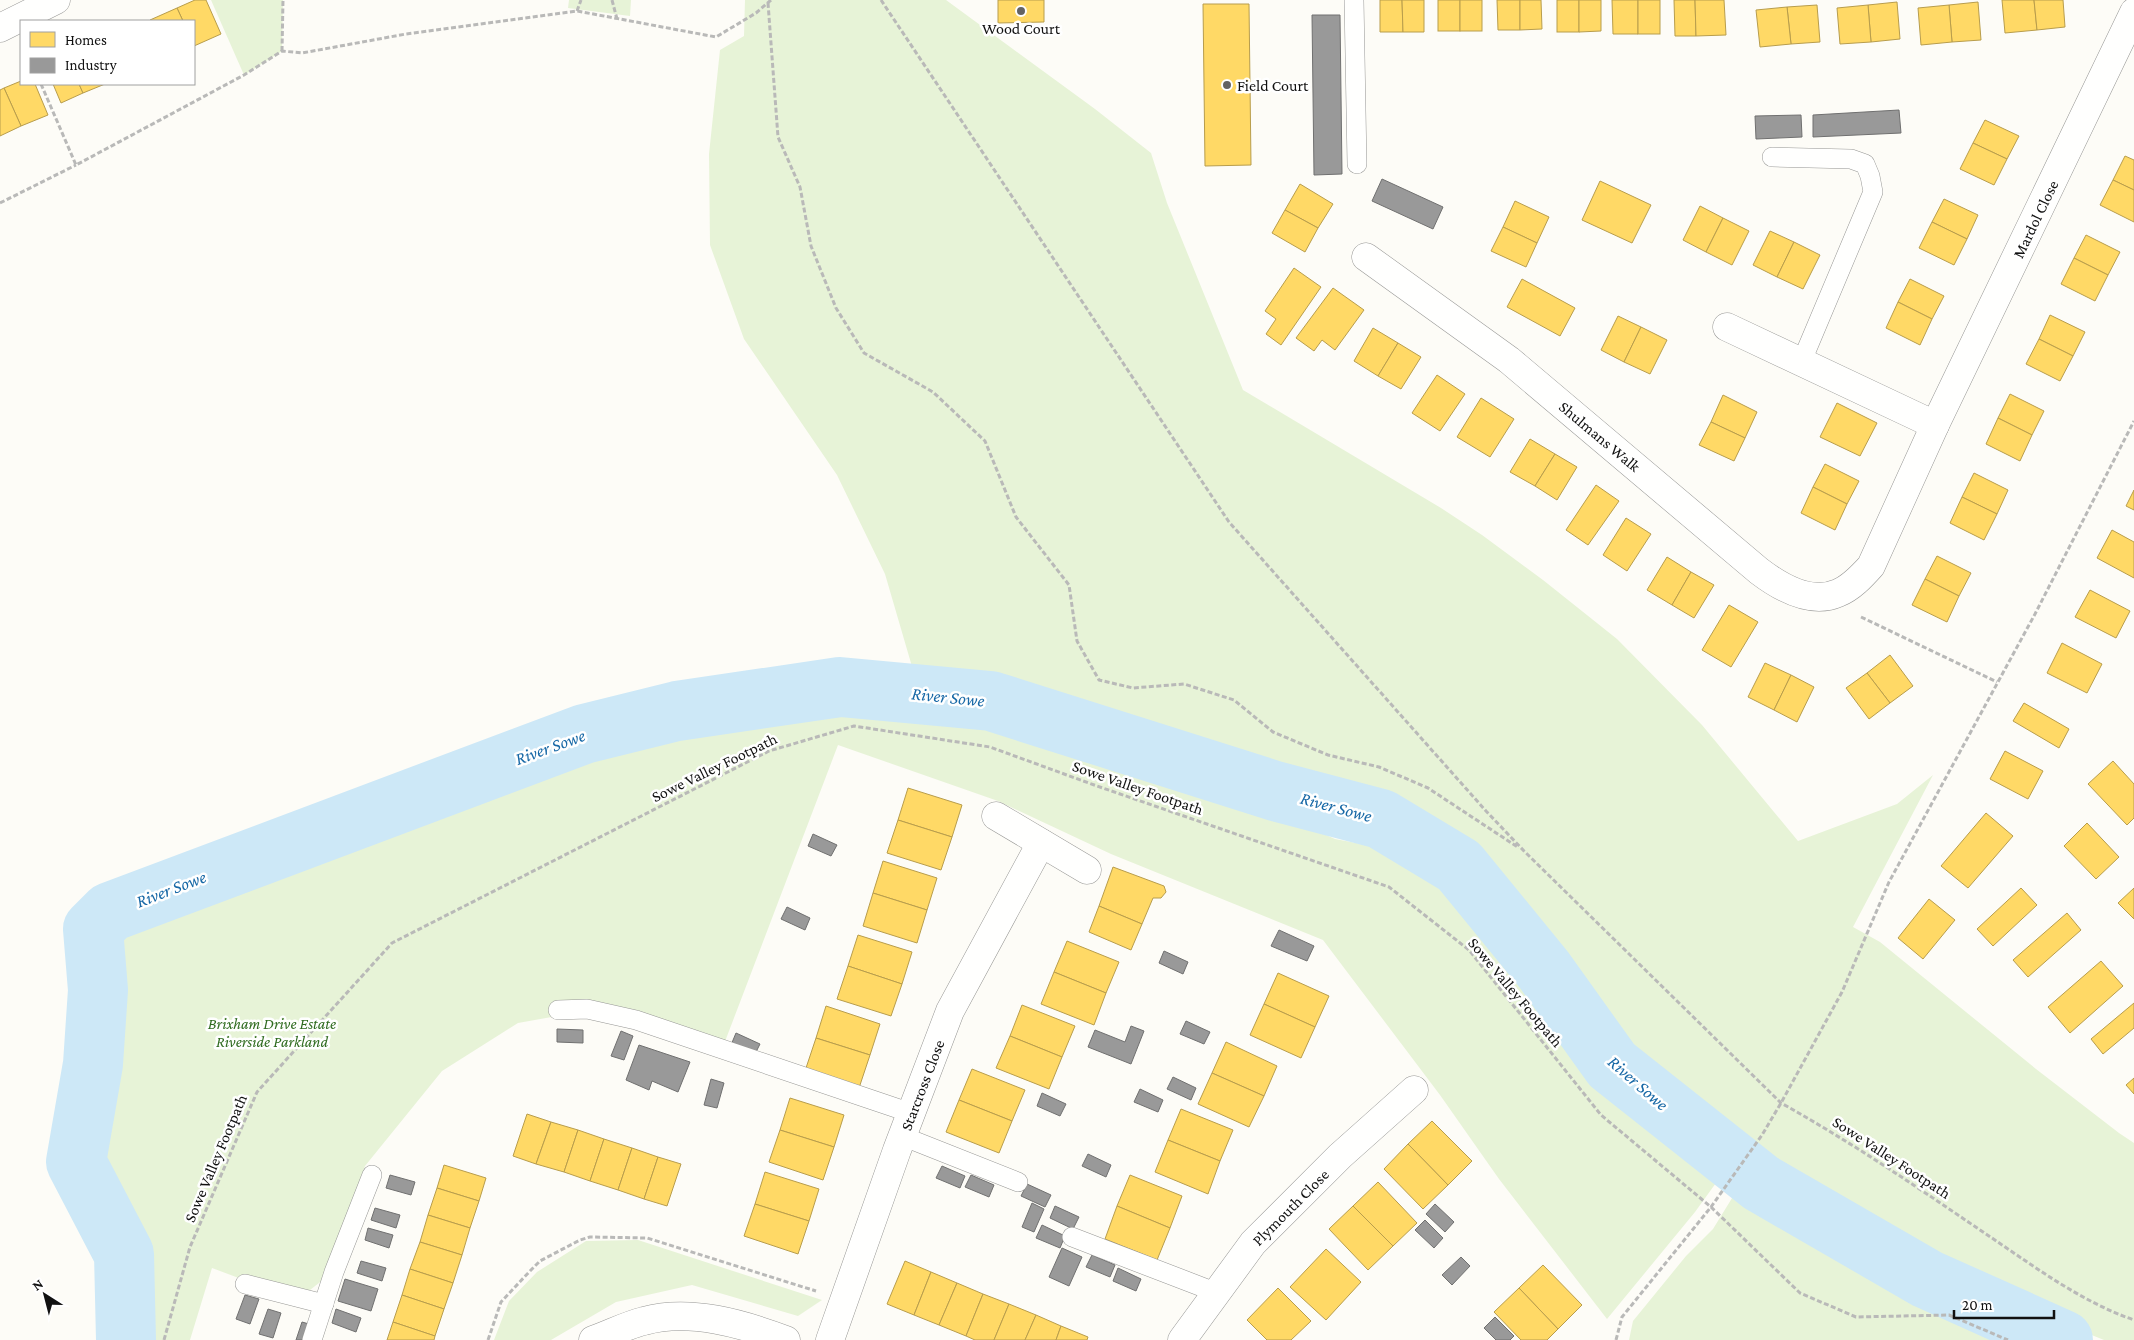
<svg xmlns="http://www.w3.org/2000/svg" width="2134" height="1340" viewBox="0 0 2134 1340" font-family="'Crimson Pro',serif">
<rect width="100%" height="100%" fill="#fdfcf7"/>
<g fill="#e7f3d7">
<path d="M211 0H283L282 51 244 75Z"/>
<path d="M569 0H631L630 16 568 8Z"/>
<path d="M745 0H946L1095 109 1151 153 1167 203 1243 390 1441 508 1482 535 1543 580 1617 639 1702 725 1798 841 1897 804 1933 775 1853 927 1880 942 2036 1069 2119 1133 2134 1143V1340H2104L1955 1280 1837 1214 1763 1154 1741 1133 1688 1110 1622 1054 1535 929 1475 853 1387 798 1240 751 1110 714 1050 702 998 682 913 670 885 574 837 475 744 339 710 245 709 154 720 50 744 36Z"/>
<path d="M845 703 914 706 1013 723 1227 790 1335 839 1367 845 1398 844 1448 872 1501 929 1638 1120 1659 1140 1697 1156 1721 1176 1695 1212 1607 1319 1499 1179 1440 1095 1323 940 1111 854 998 801 838 745 721 1052 574 1013 518 1023 442 1071 365 1166 324 1279 310 1290 279 1293 212 1268 190 1340H140L145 1323 146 1269 137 1247 101 1187 92 1158 116 1041 110 1007 105 935 117 921 198 893 533 761 593 742 651 724 722 712Z"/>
<path d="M1737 1190 1773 1211 1817 1244 1866 1260 1934 1299 2027 1340H1629L1633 1321 1686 1256 1713 1229Z"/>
<path d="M638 1240 822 1300 798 1316 692 1285 616 1302 551 1340H494L509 1301 537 1272 586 1241Z"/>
</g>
<g fill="#ffd966" stroke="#b89d4c">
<path d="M195 0H206L221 34 194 46V21H183L177 8Z"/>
<path d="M998 0H1044V22L998 23Z"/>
<path d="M1380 0H1402L1403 32H1380Z"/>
<path d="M1402 0H1424V32H1403Z"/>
<rect x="1438" y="0" width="22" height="31"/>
<rect x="1460" y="0" width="22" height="31"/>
<path d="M1497 0H1520V30H1498Z"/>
<path d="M1520 0H1541L1542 29 1520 30Z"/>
<rect x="1557" y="0" width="22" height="32"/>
<path d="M1579 0H1601V31L1579 32Z"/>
<path d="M1612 0H1638V34H1613Z"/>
<rect x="1638" y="0" width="22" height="34"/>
<path d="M1674 0H1695L1696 36H1675Z"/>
<path d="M1695 0H1724L1726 35 1696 36Z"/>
<path d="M2002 0H2034L2037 30 2005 33Z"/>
<path d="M2034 0H2063L2065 27 2037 30Z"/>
<path d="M1897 2 1900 39 1871 42 1868 5Z"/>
<path d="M1978 2 1981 40 1952 42 1949 5Z"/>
<path d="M1203 4H1249L1251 165 1205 166Z"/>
<path d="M1817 5 1820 42 1791 44 1787 7Z"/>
<path d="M1868 5 1871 42 1840 44 1837 8Z"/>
<path d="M1949 5 1952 42 1921 45 1918 8Z"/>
<path d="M1787 7 1791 44 1760 47 1756 10Z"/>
<path d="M177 8 183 21H150V20Z"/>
<path d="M21 81V84H35L48 115 21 126 4 88Z"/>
<path d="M53 84H79L83 93 61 103Z"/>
<path d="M79 84H105L83 93Z"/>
<path d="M4 88 21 126 0 136V90Z"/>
<path d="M1985 120 2019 136 2007 159 1973 143Z"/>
<path d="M1973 143 2007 159 1994 185 1960 169Z"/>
<path d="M2125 156 2134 160V190L2113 180Z"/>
<path d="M2113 180 2134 190V222L2100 205Z"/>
<path d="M1600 181 1651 205 1632 243 1582 220Z"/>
<path d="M1300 184 1333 204 1318 228 1285 210Z"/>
<path d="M1944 199 1978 215 1967 239 1932 222Z"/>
<path d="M1515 201 1549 217 1537 243 1503 227Z"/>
<path d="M1700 206 1723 218 1706 252 1683 240Z"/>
<path d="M1285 210 1318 228 1305 252 1272 233Z"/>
<path d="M1723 218 1749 231 1732 265 1706 252Z"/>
<path d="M1932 222 1967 239 1954 265 1919 248Z"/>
<path d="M1503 227 1537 243 1526 267 1491 251Z"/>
<path d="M1770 231 1794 242 1777 277 1753 265Z"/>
<path d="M2086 235 2120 252 2108 275 2074 258Z"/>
<path d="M1794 242 1820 255 1803 289 1777 277Z"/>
<path d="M2074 258 2108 275 2095 301 2061 284Z"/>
<path d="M1294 268 1321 287 1281 345 1266 334 1276 319 1265 311Z"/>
<path d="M1522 279 1575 308 1560 336 1507 307Z"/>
<path d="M1910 279 1944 296 1932 319 1898 302Z"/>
<path d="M1333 288 1364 310 1335 350 1322 340 1314 351 1296 338Z"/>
<path d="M1898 302 1932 319 1920 345 1886 328Z"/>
<path d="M2050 315 2085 332 2073 356 2039 339Z"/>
<path d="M1618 316 1641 327 1624 362 1601 350Z"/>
<path d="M1641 327 1667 340 1650 374 1624 362Z"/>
<path d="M1373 328 1398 343 1378 376 1354 361Z"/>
<path d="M2039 339 2073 356 2060 381 2026 364Z"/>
<path d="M1398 343 1421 357 1401 389 1378 376Z"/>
<path d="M1437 375 1465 394 1440 431 1412 413Z"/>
<path d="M2010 394 2044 411 2032 435 1998 418Z"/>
<path d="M1723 395 1757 412 1745 438 1711 422Z"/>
<path d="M1481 398 1514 419 1490 457 1457 437Z"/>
<path d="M1837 403 1877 423 1860 456 1820 437Z"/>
<path d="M1998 418 2032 435 2020 461 1986 444Z"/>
<path d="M1711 422 1745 438 1734 461 1699 445Z"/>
<path d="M1530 439 1555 454 1535 486 1510 472Z"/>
<path d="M1555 454 1577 467 1557 500 1535 486Z"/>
<path d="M1825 464 1859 481 1847 504 1813 487Z"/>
<path d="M1974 473 2008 490 1997 514 1962 497Z"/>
<path d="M1596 485 1619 501 1588 545 1566 530Z"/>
<path d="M1813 487 1847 504 1835 530 1801 513Z"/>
<path d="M2134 490V510L2126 506Z"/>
<path d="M1962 497 1997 514 1984 540 1950 523Z"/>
<path d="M1626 518 1651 534 1627 571 1603 555Z"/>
<path d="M2112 530 2134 542V578L2097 558Z"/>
<path d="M1937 556 1971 573 1959 596 1925 579Z"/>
<path d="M1667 557 1691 572 1672 605 1647 590Z"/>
<path d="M1691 572 1714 585 1694 618 1672 605Z"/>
<path d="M1925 579 1959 596 1947 622 1912 605Z"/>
<path d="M2090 590 2130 611 2116 638 2075 617Z"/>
<path d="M1729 605 1758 622 1731 667 1702 650Z"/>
<path d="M2062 643 2102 664 2087 693 2047 673Z"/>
<path d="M1890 655 1913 686 1890 703 1867 673Z"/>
<path d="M1765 663 1791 675 1774 710 1748 697Z"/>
<path d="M1867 673 1890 703 1869 719 1846 688Z"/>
<path d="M1791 675 1814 687 1797 722 1774 710Z"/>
<path d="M2024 703 2069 729 2059 748 2013 721Z"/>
<path d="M2005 751 2043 771 2028 799 1990 779Z"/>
<path d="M2113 761 2134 784V818L2127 825 2088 784Z"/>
<path d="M908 788 962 805 952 837 898 820Z"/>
<path d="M1986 813 2013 836 1968 888 1941 866Z"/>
<path d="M898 820 952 837 941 870 887 853Z"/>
<path d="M2087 823 2119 857 2096 879 2064 846Z"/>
<path d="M883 861 937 878 927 910 873 893Z"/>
<path d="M1113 867 1164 886 1166 892 1161 898H1153L1142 924 1099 906Z"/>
<path d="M2021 888 2037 905 1993 946 1977 929Z"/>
<path d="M2134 888V919L2118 903Z"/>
<path d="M873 893 927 910 917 943 863 926Z"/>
<path d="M1929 899 1955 920 1923 959 1898 938Z"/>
<path d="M1099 906 1142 924 1131 950 1089 932Z"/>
<path d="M2067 913 2081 930 2028 977 2013 960Z"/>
<path d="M858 935 912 952 902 984 848 966Z"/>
<path d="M1067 941 1119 962 1106 993 1054 972Z"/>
<path d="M2101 961 2123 986 2070 1033 2048 1007Z"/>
<path d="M848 966 902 984 891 1016 837 999Z"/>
<path d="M1054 972 1106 993 1094 1025 1041 1004Z"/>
<path d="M1278 973 1329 996 1315 1027 1264 1004Z"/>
<path d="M2134 1003V1028L2103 1054 2091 1039Z"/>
<path d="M1264 1004 1315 1027 1301 1058 1250 1035Z"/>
<path d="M1022 1005 1075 1026 1062 1057 1010 1036Z"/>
<path d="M826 1006 880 1024 870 1055 816 1038Z"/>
<path d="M1010 1036 1062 1057 1049 1089 996 1068Z"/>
<path d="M816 1038 870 1055 859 1088 805 1071Z"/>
<path d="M1226 1042 1277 1066 1264 1096 1212 1073Z"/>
<path d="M972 1069 1025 1090 1012 1121 959 1100Z"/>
<path d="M1212 1073 1264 1096 1249 1127 1198 1104Z"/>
<path d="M2134 1078V1094L2126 1085Z"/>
<path d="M790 1098 844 1115 834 1147 780 1130Z"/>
<path d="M959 1100 1012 1121 999 1153 946 1132Z"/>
<path d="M1181 1109 1233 1130 1220 1161 1168 1140Z"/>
<path d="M527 1114 551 1122 536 1164 513 1156Z"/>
<path d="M1432 1121 1472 1161 1448 1185 1408 1144Z"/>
<path d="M551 1122 578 1130 564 1172 536 1164Z"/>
<path d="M578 1130 604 1139 590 1181 564 1172Z"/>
<path d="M780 1130 834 1147 823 1180 769 1162Z"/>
<path d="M604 1139 632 1148 618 1190 590 1181Z"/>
<path d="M1168 1140 1220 1161 1208 1194 1155 1172Z"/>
<path d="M1408 1144 1448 1185 1423 1209 1384 1169Z"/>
<path d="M632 1148 658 1157 644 1199 618 1190Z"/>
<path d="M658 1157 681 1164 667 1206 644 1199Z"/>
<path d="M444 1165 486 1178 479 1201 437 1188Z"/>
<path d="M765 1172 819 1189 809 1221 755 1204Z"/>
<path d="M1130 1175 1182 1196 1170 1228 1117 1206Z"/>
<path d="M1378 1182 1417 1223 1393 1246 1353 1206Z"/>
<path d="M437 1188 479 1201 470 1228 428 1215Z"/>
<path d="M755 1204 809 1221 798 1254 744 1236Z"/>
<path d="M1117 1206 1170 1228 1157 1260 1105 1239Z"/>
<path d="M1353 1206 1393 1246 1368 1270 1329 1229Z"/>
<path d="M428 1215 470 1228 462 1255 420 1242Z"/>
<path d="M420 1242 462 1255 453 1283 410 1269Z"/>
<path d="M1326 1249 1361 1282 1326 1320 1290 1287Z"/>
<path d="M905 1261 931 1272 914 1315 887 1304Z"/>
<path d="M1543 1265 1582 1305 1558 1329 1519 1288Z"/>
<path d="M410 1269 453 1283 444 1309 402 1295Z"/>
<path d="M931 1272 957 1283 939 1325 914 1315Z"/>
<path d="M957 1283 983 1294 966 1336 939 1325Z"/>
<path d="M1278 1288 1311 1321 1291 1340H1267L1247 1320Z"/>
<path d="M1519 1288 1558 1329 1547 1340H1521L1494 1312Z"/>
<path d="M983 1294 1009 1304 994 1340H975L966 1336Z"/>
<path d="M402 1295 444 1309 435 1336 393 1322Z"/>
<path d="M1009 1304 1036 1315 1025 1340H994Z"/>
<path d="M1036 1315 1061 1326 1056 1340H1025Z"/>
<path d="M393 1322 435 1336 434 1340H387Z"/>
<path d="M1061 1326 1088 1337 1087 1340H1056Z"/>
</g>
<g fill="#999" stroke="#707070">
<path d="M1312 15H1340L1342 174 1314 175Z"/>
<path d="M1899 110 1901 133 1813 137V115Z"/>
<path d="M1801 115 1802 137 1756 139 1755 116Z"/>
<path d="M1382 179 1443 207 1433 229 1372 201Z"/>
<path d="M813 834 837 845 831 856 808 846Z"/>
<path d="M787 907 810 918 805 930 781 919Z"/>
<path d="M1279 930 1314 946 1307 961 1271 946Z"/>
<path d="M1164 951 1188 962 1183 974 1159 963Z"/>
<path d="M1186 1021 1210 1032 1204 1044 1180 1034Z"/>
<path d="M1131 1026 1144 1031 1131 1064 1088 1047 1095 1030 1125 1042Z"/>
<path d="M557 1029 583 1030V1043L557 1042Z"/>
<path d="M621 1031 633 1036 624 1060 611 1056Z"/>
<path d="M736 1033 760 1044 754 1056 731 1045Z"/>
<path d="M639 1045 690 1062 678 1092 652 1081 649 1090 626 1080Z"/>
<path d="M1173 1077 1196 1088 1191 1100 1167 1089Z"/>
<path d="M711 1079 724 1083 717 1108 704 1105Z"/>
<path d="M1140 1089 1163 1100 1158 1112 1134 1102Z"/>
<path d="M1042 1093 1066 1104 1060 1116 1037 1106Z"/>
<path d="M1088 1154 1111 1165 1106 1177 1082 1166Z"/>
<path d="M942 1166 965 1176 960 1188 936 1178Z"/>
<path d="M390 1175 415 1182 411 1195 386 1188Z"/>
<path d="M971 1175 994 1185 989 1197 965 1187Z"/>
<path d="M1027 1184 1051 1195 1045 1207 1021 1196Z"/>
<path d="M1032 1203 1044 1209 1034 1232 1022 1227Z"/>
<path d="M1435 1204 1454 1222 1445 1232 1426 1214Z"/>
<path d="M1055 1206 1079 1217 1073 1229 1050 1218Z"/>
<path d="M375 1208 400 1215 396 1228 371 1220Z"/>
<path d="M1425 1220 1443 1238 1434 1248 1415 1230Z"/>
<path d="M1042 1225 1065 1236 1060 1248 1036 1238Z"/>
<path d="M368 1228 393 1235 389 1248 365 1240Z"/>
<path d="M1062 1248 1082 1257 1069 1286 1049 1277Z"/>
<path d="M1092 1255 1115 1265 1110 1277 1086 1267Z"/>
<path d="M1461 1257 1470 1266 1452 1285 1442 1275Z"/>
<path d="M361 1261 386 1268 382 1281 357 1273Z"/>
<path d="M1118 1268 1141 1279 1136 1291 1113 1281Z"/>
<path d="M345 1279 378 1289 371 1311 338 1301Z"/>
<path d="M245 1295 259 1299 250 1324 236 1319Z"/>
<path d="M268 1309 281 1313 273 1338 259 1334Z"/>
<path d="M336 1309 361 1318 356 1332 332 1323Z"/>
<path d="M1495 1317 1514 1336 1510 1340H1496L1484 1328Z"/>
<path d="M302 1322 316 1326 311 1340H296Z"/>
</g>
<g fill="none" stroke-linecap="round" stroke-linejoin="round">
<path stroke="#cde8f7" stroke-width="60" d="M126 1340 124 1254 76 1162 93 1064 98 990 93 929 110 912 584 734 677 711 840 687 991 701 1275 791 1381 819 1459 866 1544 970 1612 1065 1761 1183 1927 1279 2063 1340"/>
<g stroke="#979795" stroke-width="20">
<g id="service">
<path d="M1354 0 1357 164"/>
<path d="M1772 157 1851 159 1865 164 1870 176 1873 192 1801 363"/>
<path d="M558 1010 587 1009 636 1020 911 1113"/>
<path d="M902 1136 1018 1182"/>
<path d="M1072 1237 1215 1292"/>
<path d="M245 1284 324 1304"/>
<path d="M312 1340 334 1272 372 1175"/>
</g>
</g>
<g stroke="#979795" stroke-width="29">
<g id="minor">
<path d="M0 28 56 0"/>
<path d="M1366 257 1509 360 1759 571C1780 587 1811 605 1838 593 1851 588 1862 576 1871 566L1935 425"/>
<path d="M1727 327 1935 425 2134 12"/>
<path d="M996 816 1087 870"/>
<path d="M593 1340C610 1334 627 1325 644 1321 690 1308 743 1324 786 1340"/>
<path d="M830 1340 897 1150 950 1011 1041 843"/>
<path d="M1182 1340 1253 1243 1340 1156 1414 1090"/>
</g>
</g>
<g stroke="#b9b9b8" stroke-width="3" stroke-dasharray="5 2.5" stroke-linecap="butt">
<path d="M612 0 617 19"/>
<path d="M881 0 1229 522 1486 811 1524 851 1781 1103C1851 1142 1917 1187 1983 1232 2031 1264 2079 1301 2134 1320"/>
<path d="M768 3 778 137 800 187 811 246 836 308 864 353 933 392 985 441 1016 517 1069 585 1077 641 1099 680 1133 688 1184 684 1234 700 1273 732 1328 755 1379 767 1428 788 1519 848"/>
<path d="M577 11 581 0"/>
<path d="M282 51 283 0"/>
<path d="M41 84 76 165 244 75 282 51 302 53 406 34 577 11 716 37 756 13 771 0"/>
<path d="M0 203 76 165"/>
<path d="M1861 617 1997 682"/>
<path d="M164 1340 190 1247 257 1092 392 943 769 751 854 726 990 747 1097 786 1389 887 1469 950 1601 1115 1711 1207 1800 1293 1856 1317 1949 1315 2008 1340"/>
<path d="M488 1340 501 1302 530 1271 540 1261 580 1240 590 1237 647 1238 816 1291"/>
<path d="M1616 1340 1622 1317 1711 1207 1762 1135 1781 1103 1842 992 1889 882 2035 614 2134 421"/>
</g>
<use href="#service" stroke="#fffffe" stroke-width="19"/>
<use href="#minor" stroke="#fffffe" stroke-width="28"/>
</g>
<g fill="#646362" stroke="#fff" stroke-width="2">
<circle cx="1021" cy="11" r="5"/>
<circle cx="1227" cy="85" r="5"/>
</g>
<g text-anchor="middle" stroke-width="5" stroke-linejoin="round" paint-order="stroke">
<g font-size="16" fill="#111" stroke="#fff">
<text x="1021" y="34">Wood Court</text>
<text x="1237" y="91" text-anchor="start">Field Court</text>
</g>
<g font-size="16" fill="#111" stroke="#fff">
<text transform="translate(2035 219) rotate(-64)" y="6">Mardol Close</text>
<text transform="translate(1600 436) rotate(40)" y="6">Shulmans Walk</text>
<text transform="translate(714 767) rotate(-26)" y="6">Sowe Valley Footpath</text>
<text transform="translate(1138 787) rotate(19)" y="6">Sowe Valley Footpath</text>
<text transform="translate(1516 992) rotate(50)" y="6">Sowe Valley Footpath</text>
<text transform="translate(922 1085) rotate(-69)" y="6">Starcross Close</text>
<text transform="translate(1892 1157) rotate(33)" y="6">Sowe Valley Footpath</text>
<text transform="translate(215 1158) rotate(-67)" y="6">Sowe Valley Footpath</text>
<text transform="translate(1290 1207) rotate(-45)" y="6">Plymouth Close</text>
</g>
<g font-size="16" font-style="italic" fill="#2f6b1f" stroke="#fff">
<text x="272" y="1029">Brixham Drive Estate<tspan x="272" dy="18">Riverside Parkland</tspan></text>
</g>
<g font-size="18" font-style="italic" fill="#1768a6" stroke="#fff">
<text transform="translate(948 697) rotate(6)" y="6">River Sowe</text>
<text transform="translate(550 747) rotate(-20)" y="6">River Sowe</text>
<text transform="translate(1336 807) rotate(15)" y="6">River Sowe</text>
<text transform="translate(171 889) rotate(-21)" y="6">River Sowe</text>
<text transform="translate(1638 1083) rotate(41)" y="6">River Sowe</text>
</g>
</g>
<rect x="20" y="20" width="175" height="65" fill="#ffffff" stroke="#a0a0a0"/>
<rect x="30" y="32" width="25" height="15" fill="#ffd966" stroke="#a0a0a0"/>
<text x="65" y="45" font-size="15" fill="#111111">Homes</text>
<rect x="30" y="58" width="25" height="15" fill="#999999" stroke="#a0a0a0"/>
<text x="65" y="70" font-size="15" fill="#111111">Industry</text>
<g transform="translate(45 1295) rotate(324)" stroke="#ffffff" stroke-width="4" paint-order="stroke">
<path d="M0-4L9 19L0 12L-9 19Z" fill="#111111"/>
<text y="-8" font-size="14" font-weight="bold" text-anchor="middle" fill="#111111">N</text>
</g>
<path d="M1954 1310v8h100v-8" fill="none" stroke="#111111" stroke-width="2.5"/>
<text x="1962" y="1310" font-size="15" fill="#111111" stroke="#ffffff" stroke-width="4" paint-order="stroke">20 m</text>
</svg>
